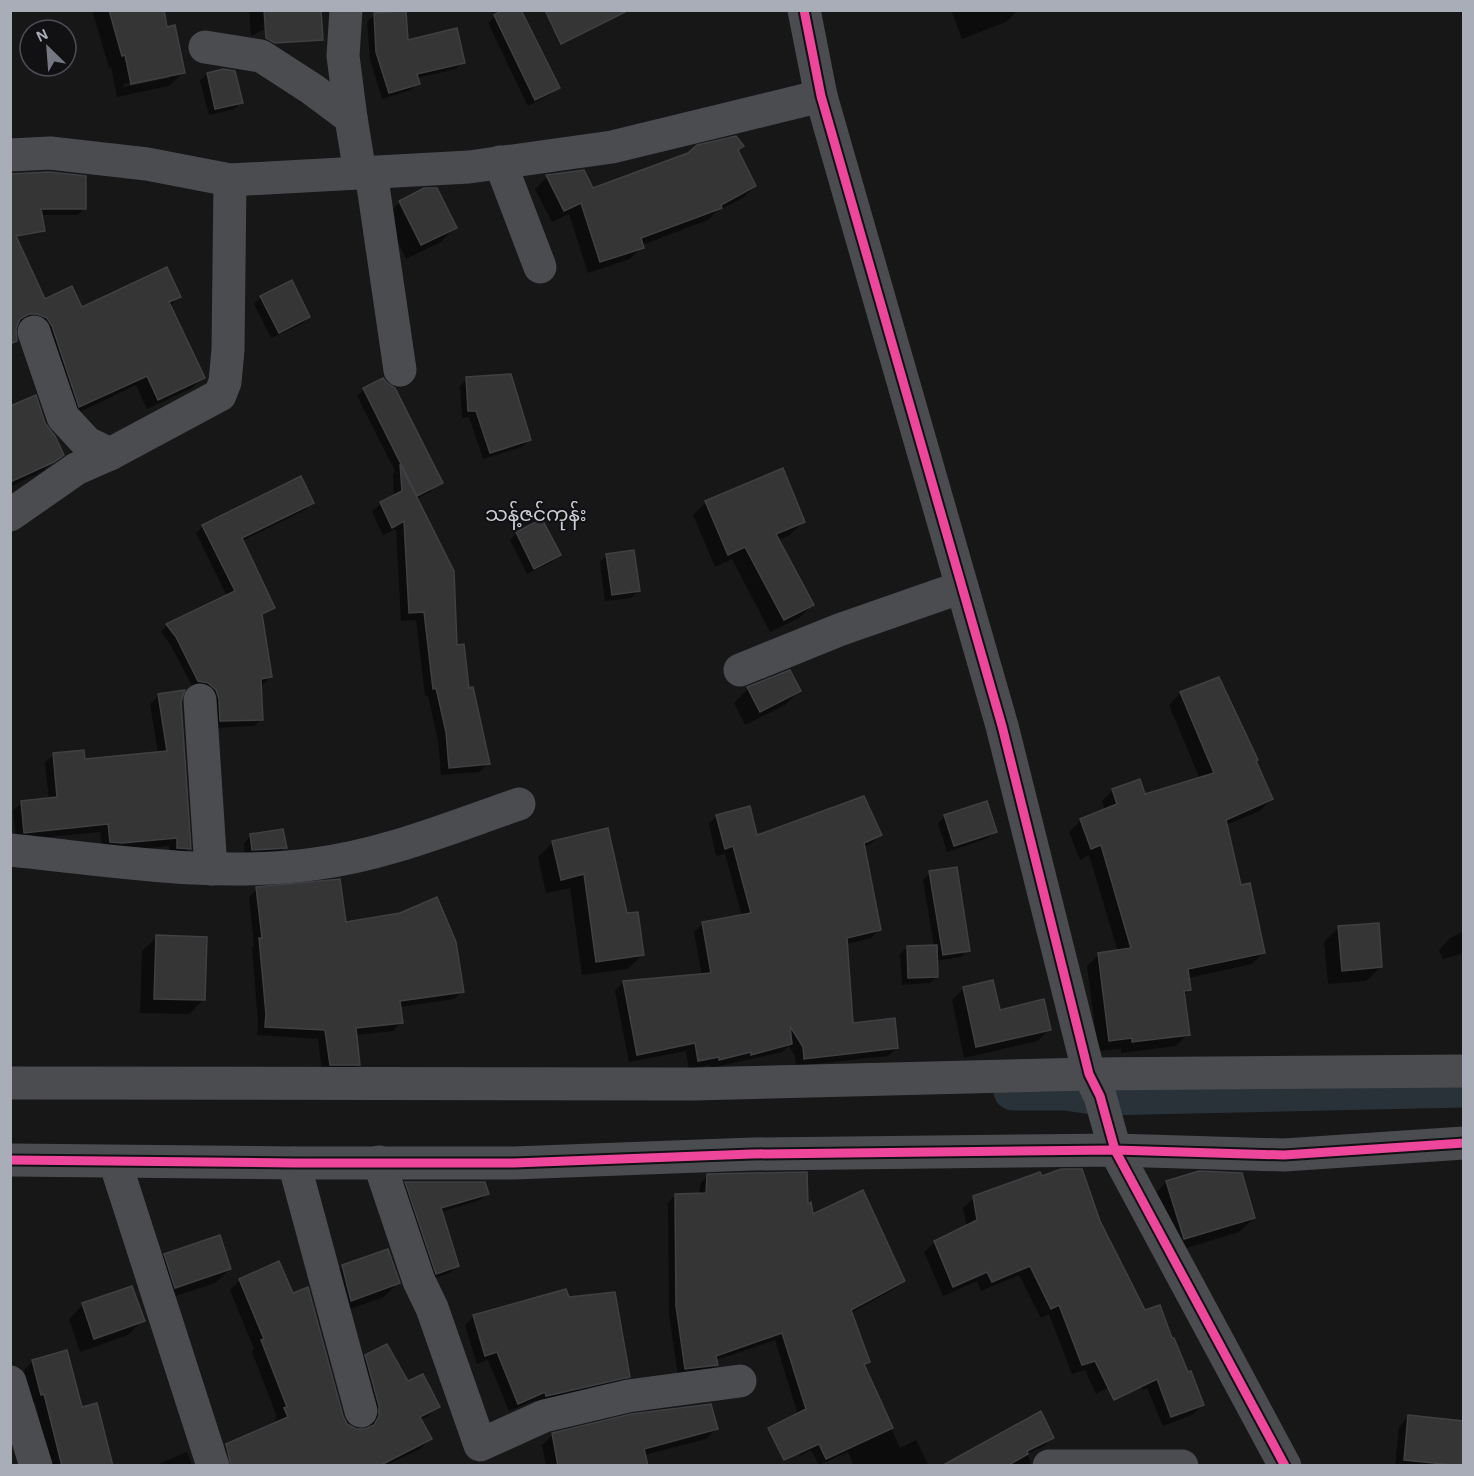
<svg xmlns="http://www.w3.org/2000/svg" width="1474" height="1476" viewBox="0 0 1474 1476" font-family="'Alegreya Sans','Noto Sans Myanmar',sans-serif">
<rect width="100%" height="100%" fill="#171717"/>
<g fill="#0007" fill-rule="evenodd">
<path d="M92 10H163L166 28 183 73 169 86 117 97 111 67 109 68ZM169 75V78L124 87 123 84Z"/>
<path d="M249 10H303L251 36Z"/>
<path d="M951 10H1018L1006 22 962 39Z"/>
<path d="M374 15 407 42 463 62 456 69 417 78 418 83 411 90 382 99 370 59 367 22Z"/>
<path d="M495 16 558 87 551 94 528 106 488 23Z"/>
<path d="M207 74 241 102 235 109 209 115 200 81Z"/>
<path d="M737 151 755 186 743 198 717 211 708 220 642 245V247L630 259 588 273 569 214 552 222 535 189 547 177 583 171 593 190 689 154Z"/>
<path d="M10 175 84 209 77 215H41Z"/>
<path d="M400 202 455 227 441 242 406 259 386 216Z"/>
<path d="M10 257 45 301 81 309 179 297 170 306 203 378 192 388 147 409 136 385 69 417 26 324 16 325V340L10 346Z"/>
<path d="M261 297 309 317 302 324 271 338 254 304Z"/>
<path d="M467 379 529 440 522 447 483 459 469 417 462 418 460 386Z"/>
<path d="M364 389 437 485 430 492 416 499 488 763 479 772 441 775 438 741 428 696H425L416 620 401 621 396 529 383 535 372 512 381 503 394 497 393 474 395 471 357 396Z"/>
<path d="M10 408 44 424 62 454 41 472 10 487Z"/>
<path d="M706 502 804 521 790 535 778 540 812 605 799 618 770 632 732 559 715 567 693 515Z"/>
<path d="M312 503 305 510 242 541 273 608 261 617 270 677 263 684H260L261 720 254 726 214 728 170 644 161 632 167 625 227 596 196 533 203 526Z"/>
<path d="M517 533 559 555 552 562 527 574 510 540Z"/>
<path d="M607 555 638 591 631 598 605 601 600 562Z"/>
<path d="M1218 678 1271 799 1260 811 1226 825 1240 887 1264 952 1252 964 1188 978 1189 990 1183 996 1188 1034 1176 1046 1121 1053V1049L1098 1051 1087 966 1099 954 1118 952 1089 855 1080 860 1069 832 1080 821 1105 811 1102 801 1113 790 1144 796 1200 779 1169 705 1180 693Z"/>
<path d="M748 689 799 691 785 705 745 725 734 703Z"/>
<path d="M159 695 180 701 189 848 181 857 169 856V846L113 851 102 850 100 832 16 840 13 811 22 802 49 800 45 763 54 754 83 761 158 753 150 704Z"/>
<path d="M717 816 756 837 880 834 872 843 863 847 879 930 871 938 846 944 851 1025 897 1048 888 1056 796 1066 795 1056 789 1046 782 1052 711 1068 710 1065 689 1069 686 1051 629 1062 615 991 623 982 702 976 694 932 703 923 742 916 725 854 716 856 709 824Z"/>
<path d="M945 816 995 831 988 838 947 852 938 823Z"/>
<path d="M251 836 285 847 278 854 245 856 244 843Z"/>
<path d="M552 843 626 915 643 954 628 969 582 975 570 888 546 893 538 857Z"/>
<path d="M930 873 968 950 961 957 936 961 937 977 930 983 902 985 900 954 907 947 934 946 923 880Z"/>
<path d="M257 889 345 924 463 991 454 999 399 1007 401 1022 393 1031 355 1035 359 1064 351 1072H322L318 1039 257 1035 258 1023 252 948 254 945 249 897Z"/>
<path d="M1339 927 1381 967 1366 981 1328 984 1324 942Z"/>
<path d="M1464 931V953L1443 959 1439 950 1450 938Z"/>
<path d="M157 937 203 1000 189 1014 140 1013 142 951Z"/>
<path d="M992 982 999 1012 1049 1029 1038 1041 964 1058 952 1000 963 989Z"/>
<path d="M707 1176 807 1206 811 1216 904 1281 896 1288 851 1313 868 1361 863 1366 900 1448 916 1440 929 1466H854L848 1452 819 1465 811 1450 800 1456 785 1425 798 1415 775 1340 716 1360V1365L709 1372 678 1376 669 1314 668 1203 675 1195H699L700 1184Z"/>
<path d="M1041 1178 1099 1222 1144 1312 1172 1340 1203 1404 1192 1415 1163 1426 1147 1388 1143 1390 1135 1374 1096 1394 1085 1370 1072 1374 1049 1314 1041 1318 1019 1275 981 1291 977 1281 943 1296 924 1252 935 1242 967 1227 963 1208 974 1198Z"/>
<path d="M1166 1182 1254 1218 1239 1232 1170 1253 1152 1197Z"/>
<path d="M406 1183 487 1193 480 1200 441 1212 457 1266 450 1273 429 1280 399 1190Z"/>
<path d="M165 1255 230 1269 215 1283 161 1301 150 1269Z"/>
<path d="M343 1266 398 1283 384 1297 336 1314 328 1281Z"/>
<path d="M240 1280 347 1426 356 1431H366L369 1428 370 1417 356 1367 366 1357 408 1383 438 1406 428 1416 420 1420 430 1439 420 1449 391 1463 392 1466H220L216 1456 227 1446 277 1424 275 1419 277 1417 252 1352 254 1349 230 1290Z"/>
<path d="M568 1299 628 1376 619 1385 537 1404 536 1400 509 1411 488 1360 477 1364 465 1325 474 1316Z"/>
<path d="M83 1305 143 1320 128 1335 80 1352 69 1319Z"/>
<path d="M33 1361 81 1409 111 1463H113L114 1466H51L35 1402 33 1403 24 1370Z"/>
<path d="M1408 1417 1464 1466H1395L1399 1427Z"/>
<path d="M716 1429 706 1439 644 1455 647 1466H546L542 1445 553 1435Z"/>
<path d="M1052 1438 1044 1446 1027 1454 1030 1460 1029 1466H945Z"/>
<path d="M187 1452 192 1466H154Z"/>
</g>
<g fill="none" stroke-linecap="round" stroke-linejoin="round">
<path stroke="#2a3239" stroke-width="39" d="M1013 1091H1065L1100 1096 1464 1088"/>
</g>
<g fill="#353536" stroke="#3f4043" stroke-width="1.5">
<path d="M109 10H164L167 27 175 25 185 73 131 84 125 55 122 56Z"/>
<path d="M264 10H321L323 40 275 43 266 38Z"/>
<path d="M503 10H521L560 88 535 100 494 15Z"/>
<path d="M545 10H629L561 44Z"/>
<path d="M406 11 408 40 457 28 465 63 417 74 420 84 389 93 376 52 374 13Z"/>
<path d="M223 69 235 71 243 103 215 109 207 73Z"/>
<path d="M736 136 744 146 738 150 756 186 721 205 722 208 641 238 644 248 600 262 581 203 564 211 546 175 584 170 593 188 688 153 697 145Z"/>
<path d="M49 172 86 176V209H41L45 231 16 236 45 299 72 286 82 307 167 267 181 297 169 302 205 378 158 400 147 376 79 407 52 326 47 318 37 314H29L20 319 16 329 17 341 10 344V174Z"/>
<path d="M424 188H437L457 228 421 245 399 201Z"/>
<path d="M292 280 310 317 279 333 260 296Z"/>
<path d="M511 374 531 440 490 453 476 411H468L466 377Z"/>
<path d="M383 378 386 382 395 388 443 483 417 496 363 388Z"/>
<path d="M36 395 45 423 55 436 64 455 54 462 10 482V406Z"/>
<path d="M400 464 454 571 457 645 464 644 469 688 473 687 490 764 449 768 446 732 436 688 433 689 424 612 409 613 404 521 392 528 380 502 402 491Z"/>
<path d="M783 468 805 522 776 534 814 605 784 620 745 547 728 555 705 501Z"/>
<path d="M301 476 314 503 242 538 275 608 262 614 272 677 261 679 263 720 220 721 219 699 216 690 208 683 198 681 176 637 166 624 235 591 202 525Z"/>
<path d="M542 519 561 555 534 569 516 532Z"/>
<path d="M634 550 640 591 612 595 606 554Z"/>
<path d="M790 670 801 691 760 712 747 687Z"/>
<path d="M1219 677 1258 760 1256 761 1273 799 1226 820 1241 885 1250 883 1265 953 1188 969 1191 990 1184 991 1190 1035 1132 1042V1038L1109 1041 1098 953 1131 948 1101 845 1091 849 1080 819 1117 804 1112 789 1140 779 1145 794 1214 773 1180 692Z"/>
<path d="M185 690 181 701 191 849 177 848V838L122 843 110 842 108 824 24 833 21 801 57 797 53 753 84 750 85 759 167 751 158 694Z"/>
<path d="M864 796 882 835 864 843 881 930 847 938 853 1023 895 1018 898 1048 804 1059 803 1047 790 1026 792 1044 751 1055V1052L719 1060V1057L698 1061 695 1043 637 1055 623 981 711 973 702 922 751 913 733 846 725 849 716 815 750 806 757 835Z"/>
<path d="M987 801 997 832 954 846 944 815Z"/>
<path d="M608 828 627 913 638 912 644 955 596 962 584 874 561 880 552 841Z"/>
<path d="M283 829 287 848 252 850 250 834Z"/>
<path d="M957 867 970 951 943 955 929 871Z"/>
<path d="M340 879 346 922 400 913 437 897 456 942 464 992 400 1001 403 1023 356 1028 360 1065H330L325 1030 265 1027 266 1014 259 938H262L256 887Z"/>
<path d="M1379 923 1382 967 1342 971 1338 926Z"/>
<path d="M156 935 207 937 205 1000 154 999Z"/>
<path d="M937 945 938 977 908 978 907 946Z"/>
<path d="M993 980 1000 1010 1044 999 1051 1030 976 1047 963 987Z"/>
<path d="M1061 1169H1082L1100 1221 1145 1310 1160 1305 1172 1338H1174L1188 1372 1191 1371 1204 1405 1171 1417 1157 1379 1114 1400 1095 1361 1082 1365 1059 1305 1051 1309 1030 1266 992 1282 987 1272 953 1287 934 1241 977 1220 973 1196 1040 1172 1042 1176Z"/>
<path d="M1199 1171 1242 1173 1255 1218 1184 1239 1166 1181Z"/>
<path d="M807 1172 808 1204 811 1202 813 1214 863 1190 905 1281 851 1310 870 1362 864 1364 893 1428 826 1459 819 1444 784 1460 768 1428 806 1409 782 1333 716 1356 718 1365 685 1369 676 1306 675 1194 706 1193 707 1174Z"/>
<path d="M405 1182H485L489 1194 441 1208 459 1266 436 1274Z"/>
<path d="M220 1235 231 1269 175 1288 164 1254Z"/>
<path d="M388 1249 400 1283 351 1301 342 1265Z"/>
<path d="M279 1261 293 1293 308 1287 343 1416 347 1424 356 1429H365L374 1425 379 1416V1406L365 1355 387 1344 408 1381 423 1374 440 1407 420 1417 432 1439 379 1466H231L226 1444 288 1417 284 1408 287 1407 261 1340 264 1339 239 1279Z"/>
<path d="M132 1286 145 1321 94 1339 82 1303Z"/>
<path d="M566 1289 569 1297 615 1292 630 1377 546 1396 545 1392 518 1404 497 1352 485 1356 473 1315Z"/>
<path d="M67 1350 82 1407 97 1403 113 1466H62L44 1394 41 1395 32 1360Z"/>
<path d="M711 1404 718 1429 644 1449 648 1466H558L552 1433 631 1414Z"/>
<path d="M1041 1411 1054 1438 1027 1451 1028 1454 1007 1466H946L945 1464Z"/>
<path d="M1408 1415 1464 1421V1466L1404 1460Z"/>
</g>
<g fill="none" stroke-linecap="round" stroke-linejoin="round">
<g stroke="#4b4c50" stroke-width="33">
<path d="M346 10 343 56 351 118 360 173"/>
<path d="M804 10 821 96 1002 726 1089 1074 1100 1096 1115 1150 1285 1466"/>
<path d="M205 47 261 56 312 89 351 118"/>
<path d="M10 155 50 153 147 164 230 180 469 167 612 147 821 96"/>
<path d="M500 162 540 267"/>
<path d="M371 172 400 370"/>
<path d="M34 332 63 417 87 443 110 454"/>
<path d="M10 515 76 469 110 454 220 395 225 382 228 350 230 180"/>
<path d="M740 670 839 630 962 587"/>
<path d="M200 700 211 869"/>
<path d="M10 850C111 860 214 878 314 864 385 855 452 827 519 804"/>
<path d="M10 1083 694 1084 1089 1074 1464 1071"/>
<path d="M10 1160 294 1163H514L752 1154 1115 1150 1284 1155 1464 1143"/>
<path d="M115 1162 213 1466"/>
<path d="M379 1162 419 1281 432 1308 480 1445 544 1416 628 1396 740 1381"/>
<path d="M294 1163 361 1411"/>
<path d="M10 1382 36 1466"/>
<path d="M1049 1466H1182"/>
</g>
<g stroke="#111113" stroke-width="13">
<g id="cycleway">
<path d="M804 10 821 96 1002 726 1089 1074 1100 1096 1115 1150 1285 1466"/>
<path d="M10 1160 294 1163H514L752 1154 1115 1150 1284 1155 1464 1143"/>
</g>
</g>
<use href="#cycleway" stroke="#ed469a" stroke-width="9"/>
</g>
<g text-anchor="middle" stroke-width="4.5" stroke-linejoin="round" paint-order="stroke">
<g font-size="20" fill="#c9ccd4" stroke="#111113">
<text x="536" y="521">သန့်ဇင်ကုန်း</text>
</g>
</g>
<rect width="1474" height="1476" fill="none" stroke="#a8adb8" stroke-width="24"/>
<g transform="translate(48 48) rotate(335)"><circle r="28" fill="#111113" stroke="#4d4f55" stroke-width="1.5"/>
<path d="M0-4.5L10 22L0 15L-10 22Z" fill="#757880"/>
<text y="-9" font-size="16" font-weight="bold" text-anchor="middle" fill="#a8adb8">N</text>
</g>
</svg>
